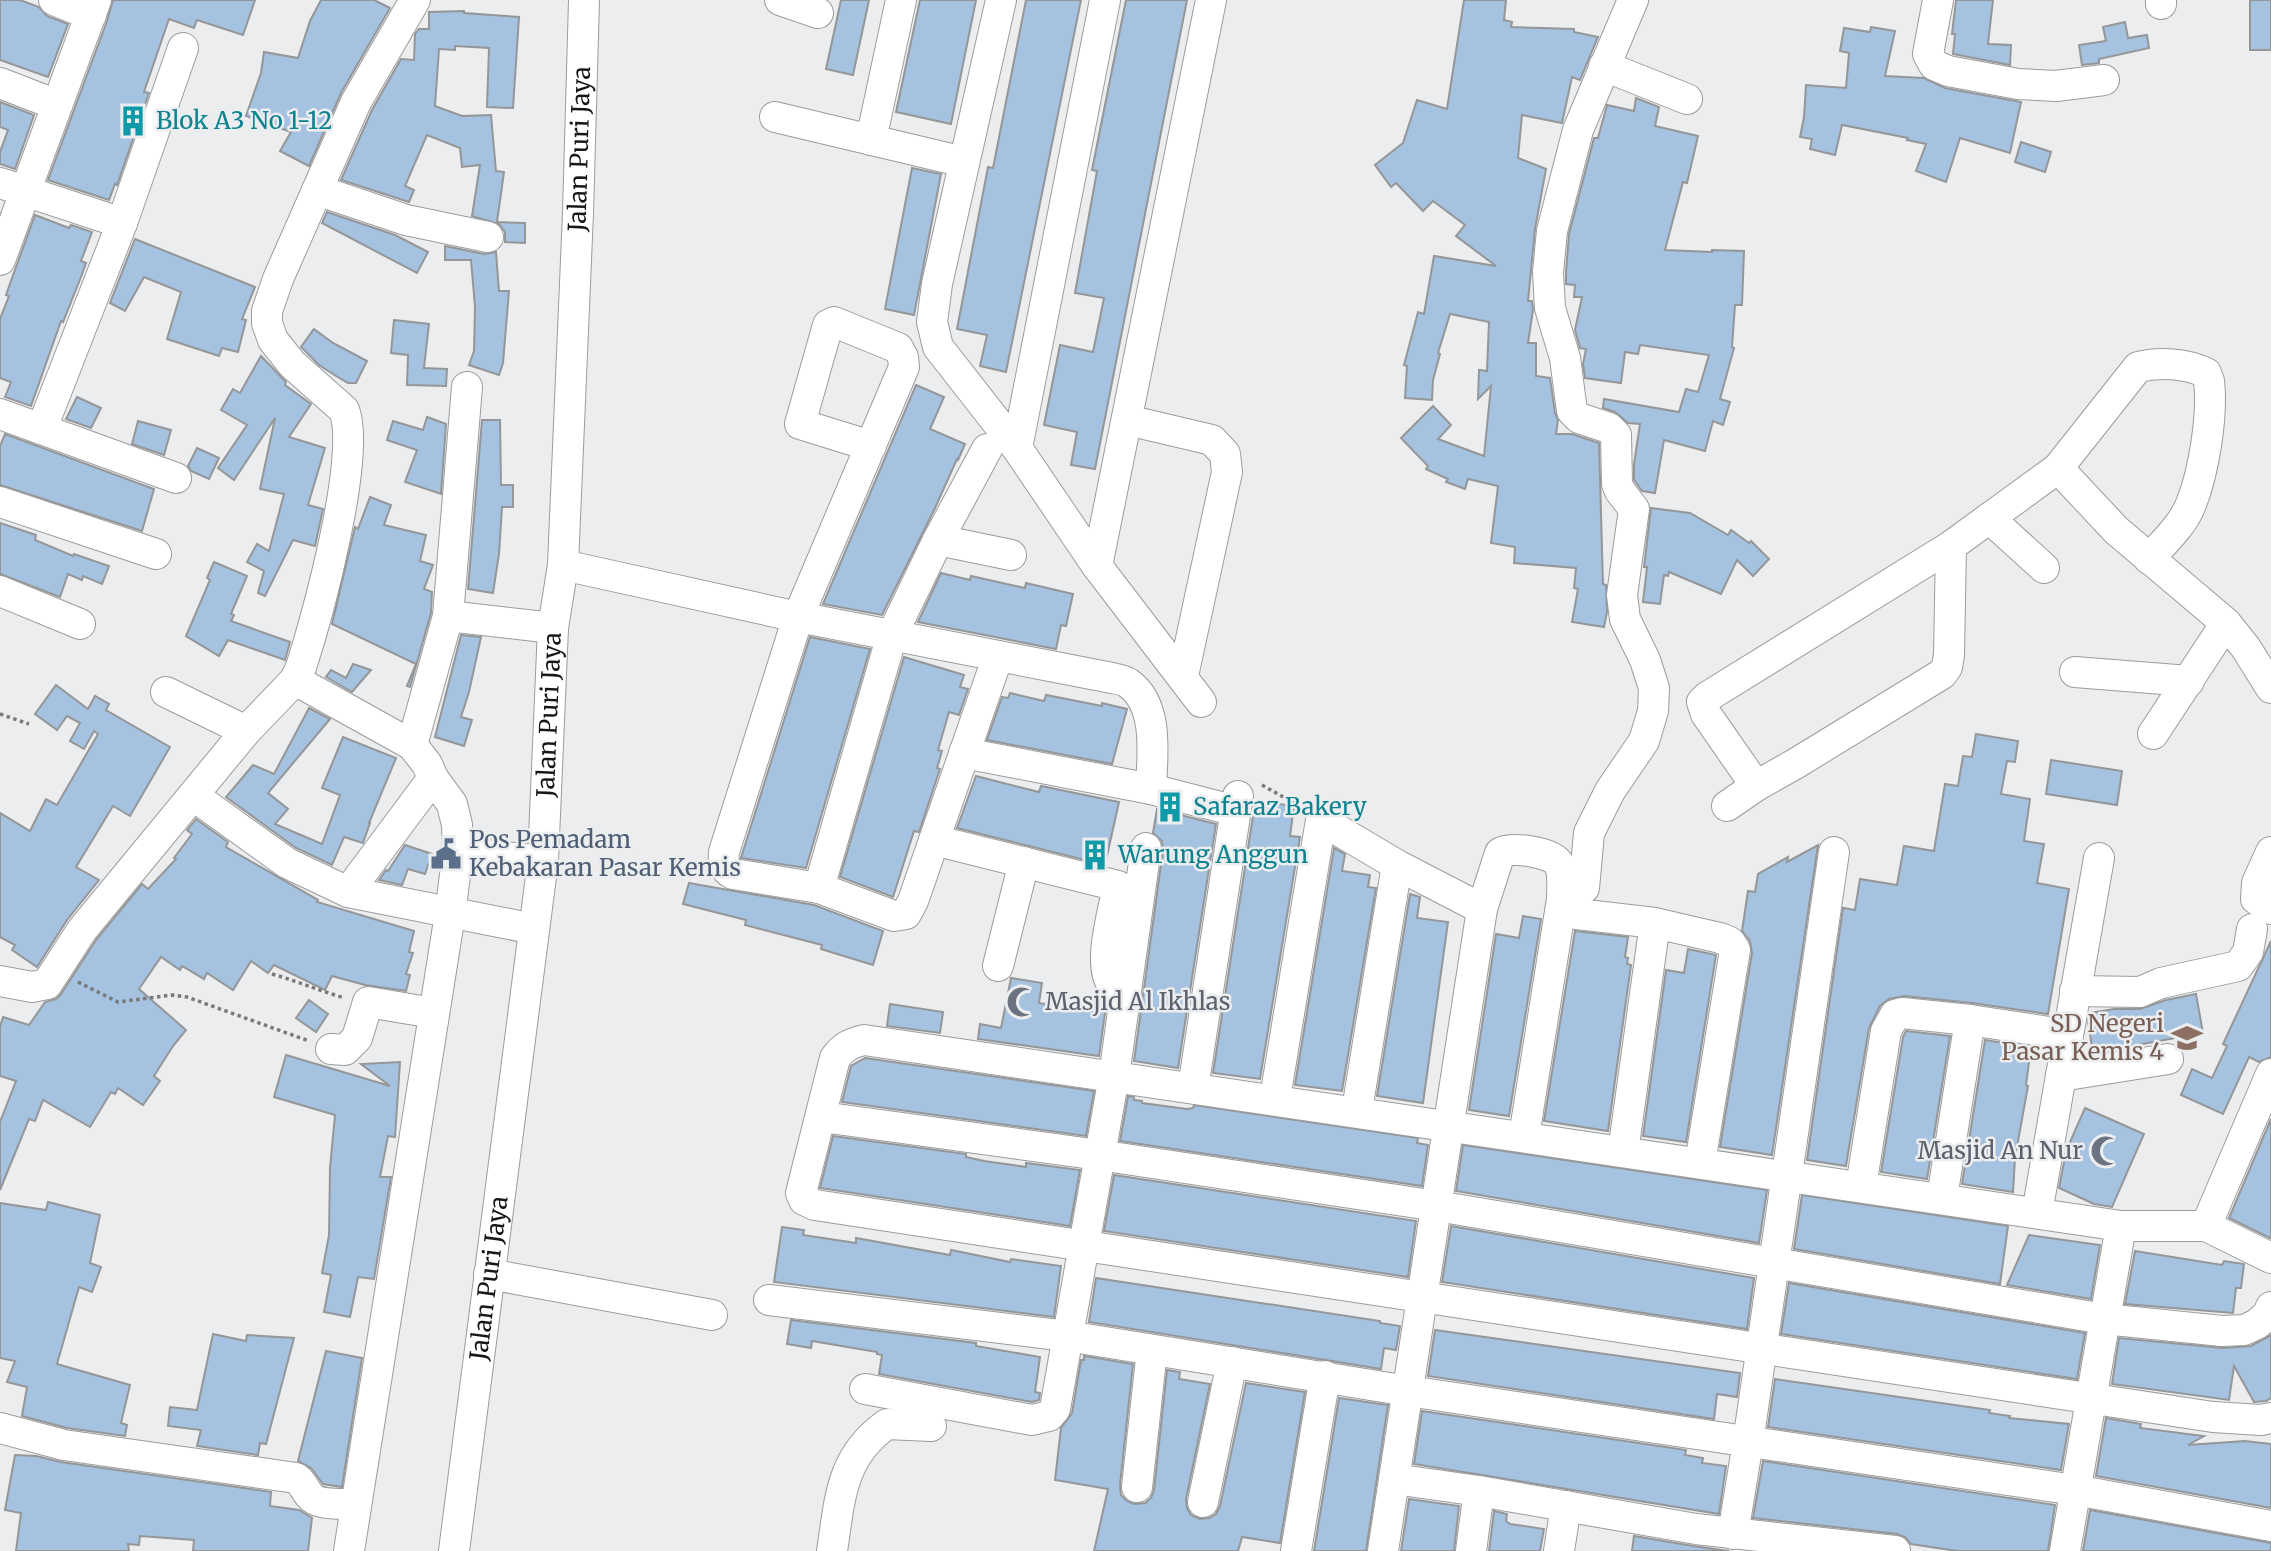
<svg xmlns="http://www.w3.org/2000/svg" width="2271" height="1551" viewBox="0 0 2271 1551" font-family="Merriweather,serif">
<rect width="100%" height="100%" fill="#ecedef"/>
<g fill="#a5c2e0" stroke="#949697" stroke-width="2">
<path d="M0 0H20L39 7 47 16 68 24 48 77 0 60Z"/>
<path d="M113 0H255L243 35 197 20 194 28 169 19 144 92 149 93 117 185 115 184 109 200 48 180 107 21Z"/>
<path d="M321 0H374L390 8 341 93 309 166 280 151 291 132 246 116 261 73 264 52 298 58 310 21Z"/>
<path d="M841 0H869L853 75 826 69Z"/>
<path d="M920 0H976L951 124 896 112Z"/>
<path d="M1026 0H1081L1006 372 980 366 987 335 957 329 988 167 993 168Z"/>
<path d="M1126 0H1187L1095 469 1071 465 1077 432 1044 425 1060 345 1093 352 1104 298 1075 293 1097 171 1092 170Z"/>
<path d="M1464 0H1506L1504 20 1512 22 1511 27 1574 29V32L1598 37 1580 80 1572 77 1562 123 1522 115 1518 158 1546 169 1535 229 1528 301H1532L1533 310 1528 343H1536V376L1550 378 1555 413 1558 420 1556 434H1572L1599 443 1603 584 1606 585 1607 612 1604 627 1572 622 1578 589 1574 588 1576 568 1514 563 1515 547 1491 543 1498 486 1468 479 1465 489 1446 482 1448 479 1426 469 1428 466 1401 438 1433 406 1451 425 1438 439 1484 456 1491 386 1478 399 1479 370 1487 371 1489 322 1450 314 1438 353 1440 354 1433 380 1432 400 1405 398 1407 366 1404 365 1418 312 1424 314 1434 256 1496 266 1456 236 1465 225 1433 201 1423 211 1396 183 1391 187 1375 165 1403 143 1417 100 1447 109Z"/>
<path d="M1956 0H1993L1988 44 2011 45 2010 65 1953 54 1955 34H1952Z"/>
<rect x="2250" y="0" width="21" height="50"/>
<path d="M464 11V13L519 17 513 108 487 107 489 48 455 46V50L439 49 435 106 462 116 491 115 496 171 504 172 497 222 525 223V243L505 242V232L499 224 472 216 480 165 462 167 460 148 427 135 405 186 414 190 409 202 341 180 372 110 401 59 414 60 415 34 419 29H429V12Z"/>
<path d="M2125 22 2128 38 2147 35 2149 48 2099 59V63L2082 65 2079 45 2106 41 2103 27Z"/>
<path d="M1871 27 1895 31 1885 76 1924 78 1945 88 2021 102 2010 153 1960 138 1946 182 1916 171 1926 144 1907 140 1908 138 1842 125 1835 155 1810 149 1812 139 1800 137 1804 117 1806 85 1846 88 1849 53 1840 51 1844 28 1870 32Z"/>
<path d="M1636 98 1659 107 1655 126 1698 136 1687 183 1683 182 1665 250 1712 252V250L1744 251 1742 305H1735L1732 347 1734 348 1720 399 1730 402 1723 425 1713 421 1705 451 1664 440 1655 493 1642 491 1634 480V464L1640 424 1628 423 1615 412 1603 408 1604 399 1679 412 1686 389 1698 392 1709 355 1640 345 1638 354 1625 352 1621 383 1585 378 1583 364 1586 349 1580 348 1575 330 1582 297H1574L1575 285 1566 284V272L1569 234 1594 138H1598L1607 105 1634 111Z"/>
<path d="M0 102 34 115 15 169 0 164V152L8 130 0 127Z"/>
<path d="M2021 142 2051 152 2045 172 2015 162Z"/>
<path d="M912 168 941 174 914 315 885 309Z"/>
<path d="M327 212 395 235 428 252 417 273 322 223Z"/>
<path d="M35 215 69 228 71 225 92 232 81 261 86 263 81 277 63 322 61 321 31 406 5 397 11 382 0 378V319L9 296 6 295 12 278Z"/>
<path d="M135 239 255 287 242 319 246 320 238 352 222 348 219 356 167 339 181 292 144 277 125 311 110 303Z"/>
<path d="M445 246 484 254 496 252 499 291H509L503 363 499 375 469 365 474 351 475 307 471 260H445Z"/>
<path d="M394 320 429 324 424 368 447 369 446 386 407 385 408 355 391 353Z"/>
<path d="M314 329 333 343 367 361 356 383H348L336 376 319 365 301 347Z"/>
<path d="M261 356 286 382 285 385 311 404 289 437 325 448 308 505 323 509 315 546 293 540 265 596 258 593 264 571 247 562 257 544 269 551 284 494 260 489 275 418 234 480 218 468 247 425 221 410 233 389 240 393Z"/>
<path d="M916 385 944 397 930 429 965 444 958 460 957 459 935 508 882 615 823 604Z"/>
<path d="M77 397 101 408 91 428 66 419Z"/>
<path d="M427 417 446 424 441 494 405 482 417 450 387 440 393 421 423 430Z"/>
<path d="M482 420H500L501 485H513V507H502L499 554 493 593 468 589Z"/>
<path d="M138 421 171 430 164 455 132 444Z"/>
<path d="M5 434 154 489 142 531 0 485V446Z"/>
<path d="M197 448 219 458 209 479 191 471 188 466Z"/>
<path d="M370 497 391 505 384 525 426 535 420 561 433 565 424 589 432 592 431 613 410 687 407 686 416 664 332 624 355 527 358 529Z"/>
<path d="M1651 508 1690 513 1728 535 1731 530 1749 543 1751 541 1769 559 1753 576 1737 560 1721 594 1669 572 1668 576 1664 575 1660 604 1643 602 1647 567H1644Z"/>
<path d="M0 523 36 535 35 540 73 556 74 554 109 566 102 584 83 576 82 580 68 574 60 597 0 574Z"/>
<path d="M214 562 247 576 231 614 234 615 231 621 290 642 285 660 228 640 219 656 186 636 210 580 207 578Z"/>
<path d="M941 573 970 580 971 576 1025 588 1026 583 1073 594 1066 626 1061 625 1056 649 918 622Z"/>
<path d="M461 635 481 637 469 692 461 717 472 720 464 746 435 737Z"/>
<path d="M810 637 870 649 806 868 741 858Z"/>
<path d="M904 657 964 675 960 687 968 689 959 715 949 712 938 750 942 751 937 768 940 769 919 832 914 831 893 897 840 877Z"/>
<path d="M353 664 371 670 352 692 326 677 331 670 346 678Z"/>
<path d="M56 685 88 709 95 696 109 704 106 710 170 747 130 816 113 806 76 867 99 880 67 920 37 967 12 950 15 945 0 937V813L30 831 46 799 57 805 98 734 94 731 84 749 70 741 80 723 67 716 57 730 35 714Z"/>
<path d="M1010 693 1044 701 1046 695 1102 706V703L1127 709 1112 764 987 740 1002 697 1008 698Z"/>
<path d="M309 708 330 719 268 793 288 809 275 824 322 844 340 795 322 788 343 737 396 758 369 823H370L363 843 344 837 332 865 296 848 226 797 253 765 274 774Z"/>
<path d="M1976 734 2018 741 2015 762 2007 761 2001 794 2030 799 2024 841 2044 844 2037 883 2069 889 2048 1014 1972 1003 1904 996 1889 999 1880 1006 1869 1028 1846 1166 1807 1160 1843 908 1855 910 1860 879 1897 885 1904 846 1934 851 1945 784 1958 786 1963 756 1972 757Z"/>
<path d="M2051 760 2122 771 2117 805 2046 794Z"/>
<path d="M976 776 1039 792 1041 786 1119 802 1105 865 957 828Z"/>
<path d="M1255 803 1272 806 1273 803 1294 806 1290 836 1300 837 1260 1079 1213 1073Z"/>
<path d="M1157 809 1216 824 1178 1068 1134 1061 1163 850 1162 841 1153 833Z"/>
<path d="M196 819 228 842 226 847 318 900 317 902 414 931 409 952 413 953 406 974 410 975 406 991 365 985 332 976 325 990 274 965 268 973 251 961 233 990 207 973 204 979 182 966 180 970 161 957 139 989 186 1030 173 1046 154 1076 160 1081 143 1105 118 1088 115 1094 111 1092 90 1127 43 1100 35 1121 29 1119 0 1190V1122L16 1081 0 1076V1027L3 1017 29 1025 45 1002 56 999 61 994 96 940 142 884 148 889 176 859 174 858 192 834 187 830Z"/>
<path d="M405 845 432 854 425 874 408 869 402 885 379 880 386 870 388 871Z"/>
<path d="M1818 845 1772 1155 1720 1147 1752 953 1750 941 1742 931 1748 891 1755 892 1758 874 1788 857 1787 862Z"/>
<path d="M1334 848 1345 854 1342 871 1370 875 1368 887 1376 888 1342 1091 1295 1085Z"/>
<path d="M689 883 814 905 883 931 873 965 821 949 822 945 745 925 746 920 683 904Z"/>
<path d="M1410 894 1420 897 1417 918 1448 922 1423 1103 1377 1096Z"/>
<path d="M1523 916 1541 919 1509 1116 1469 1110 1496 934 1519 938Z"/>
<path d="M1575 931 1628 937 1625 957 1628 958 1627 964 1631 965 1608 1131 1544 1121Z"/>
<path d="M2271 941V1057L2259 1062 2249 1057 2223 1114 2181 1095 2192 1069 2212 1078 2227 1046 2223 1044Z"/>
<path d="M1688 949 1716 955 1686 1142 1643 1136 1666 970 1684 973Z"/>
<path d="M1011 978 1042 983 1039 1003 1081 1010 1083 1002 1106 1006 1099 1056 978 1039 980 1024 1001 1028Z"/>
<path d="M2196 994 2203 1033 2093 1053 2088 1022 2090 1013 2114 1009H2140L2166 1000Z"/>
<path d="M309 1000 328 1014 316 1032 296 1018Z"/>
<path d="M890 1004 943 1012 940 1033 887 1026Z"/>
<path d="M1906 1031 1950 1036 1927 1179 1881 1172 1903 1037Z"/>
<path d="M1985 1040 2031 1047 2026 1085 2028 1086 2015 1158 2013 1192 1962 1184Z"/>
<path d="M286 1055 390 1086 361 1064 400 1062 395 1137 388 1136 380 1177H391L374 1279 358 1277 350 1317 324 1312 331 1275 322 1273 329 1235 330 1168 335 1115 274 1097Z"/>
<path d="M865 1058 1094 1091 1086 1136 842 1102 851 1066Z"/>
<path d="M1128 1096 1134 1097V1100L1142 1101V1103L1187 1109 1193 1108 1194 1105 1418 1138 1417 1143 1428 1145 1422 1186 1120 1141Z"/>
<path d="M2085 1108 2144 1134 2112 1207 2094 1204 2059 1188 2066 1151Z"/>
<path d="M2271 1119V1235L2270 1238 2229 1218Z"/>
<path d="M833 1136 966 1154V1157L984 1161 1026 1167V1163L1080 1170 1070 1226 820 1188Z"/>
<path d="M1463 1145 1767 1190 1759 1243 1456 1191Z"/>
<path d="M1114 1175 1416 1221 1408 1277 1104 1231Z"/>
<path d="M1802 1195 2008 1226 2000 1284 1794 1249Z"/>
<path d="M48 1202 100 1215 90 1263 101 1267 92 1292 79 1287 57 1364 130 1385 121 1423 127 1425 125 1436 67 1428 22 1416 27 1387 7 1382 15 1361 0 1358V1203L46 1210Z"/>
<path d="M1451 1226 1754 1278 1747 1329 1442 1282Z"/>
<path d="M782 1227 804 1230 803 1235 856 1243V1238L950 1255 951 1250 1010 1262 1011 1259 1061 1266 1054 1317 774 1282Z"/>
<path d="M2029 1235 2100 1245 2091 1299 2007 1285Z"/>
<path d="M2135 1251 2222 1265 2224 1261 2244 1264 2241 1288H2236L2233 1313 2125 1304Z"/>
<path d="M1096 1278 1380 1321V1323L1400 1326 1396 1350 1384 1348 1381 1369 1089 1322Z"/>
<path d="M1789 1283 2085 1333 2077 1379 1781 1334Z"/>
<path d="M791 1320 976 1343V1346L1040 1357 1035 1392 1040 1393 1039 1400 1032 1402 879 1374 882 1355 877 1354V1352L812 1341 811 1348 787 1344Z"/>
<path d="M1435 1330 1740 1373 1737 1397 1717 1394 1714 1419 1428 1376Z"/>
<path d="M213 1334 246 1341 247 1335 294 1338 266 1444 260 1443 258 1455 197 1446 201 1430 168 1426 170 1407 197 1410Z"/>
<path d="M2271 1335V1398L2266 1401 2254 1402 2234 1366 2229 1400 2112 1384 2119 1338 2223 1348 2251 1346Z"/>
<path d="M326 1351 362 1358 342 1487 323 1484 311 1468 298 1461Z"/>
<path d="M1084 1356 1133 1364 1120 1485 1121 1495 1127 1501 1134 1504 1145 1503 1151 1498 1154 1490 1167 1370 1180 1372 1179 1379 1210 1384 1186 1499 1187 1508 1191 1515 1200 1519 1209 1518 1216 1514 1220 1506 1246 1383 1305 1392 1280 1543 1242 1537 1238 1551H1094L1108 1489 1055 1480 1061 1428 1072 1413 1081 1360H1084Z"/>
<path d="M1775 1379 1990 1410 1989 1413 2010 1416 2009 1418 2069 1424 2061 1470 1768 1427Z"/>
<path d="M1339 1398 1388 1405 1366 1551H1314Z"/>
<path d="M1422 1411 1686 1450 1685 1455 1703 1458 1702 1463 1726 1466 1719 1514 1414 1464Z"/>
<path d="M2106 1418 2141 1424 2140 1428 2204 1436 2188 1445 2245 1441 2271 1444V1508L2096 1476Z"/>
<path d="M15 1455 36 1456 61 1462 271 1492 270 1506 299 1510 312 1518 308 1551H193L194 1540 140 1536 139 1545 128 1544 129 1551H16L21 1513 5 1510Z"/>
<path d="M1763 1461 2055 1505 2048 1551H1957L1911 1544 1905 1537 1897 1534 1753 1518Z"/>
<path d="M1409 1499 1459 1506 1454 1551H1401Z"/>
<path d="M2090 1510 2271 1543V1551H2083Z"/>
<path d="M1494 1511 1507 1514 1506 1521 1510 1524 1544 1529 1540 1551H1489Z"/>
<path d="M1634 1536 1693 1546 1729 1551H1632Z"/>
</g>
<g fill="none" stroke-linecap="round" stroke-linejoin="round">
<g stroke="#9a9c9e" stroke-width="32">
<g id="minor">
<path d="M54 0 91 15"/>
<path d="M780 0 818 13"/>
<path d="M1001 0 937 284 932 322 938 347 1017 448 1097 566 1201 702"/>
<path d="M1938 0 1928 54 1934 65 1948 71 2018 84 2056 86 2104 80"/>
<path d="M2161 0V4"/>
<path d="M1604 66 1687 99"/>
<path d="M0 83 57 105"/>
<path d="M775 117 964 162"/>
<path d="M871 140 901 0"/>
<path d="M0 183 122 223"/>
<path d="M317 190 406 220 488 237"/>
<path d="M0 260 96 0"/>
<path d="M0 414 176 478"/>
<path d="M1127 420 1212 440 1225 454 1227 472 1183 676"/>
<path d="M42 428 122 223 183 48"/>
<path d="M871 446 800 424 828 325 834 322 898 348 903 357 904 367 798 617 724 852C723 863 723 869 733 874L819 888 894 916 906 914 913 901 998 656"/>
<path d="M1017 448 1105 0"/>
<path d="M2058 468 2116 530 2226 623 2246 648 2271 688"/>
<path d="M0 502 156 554"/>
<path d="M1989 518 2044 568"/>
<path d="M938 540 1011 555"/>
<path d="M563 565 798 617 1112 678C1117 679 1124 680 1128 683 1160 705 1152 757 1151 789"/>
<path d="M1097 566 1211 0"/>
<path d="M0 591 80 624"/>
<path d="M448 616 553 628"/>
<path d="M2075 672 2189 681"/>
<path d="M295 680 412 745 427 764 433 778 452 804 457 825 458 852 450 914 349 1551"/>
<path d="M166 692 246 731"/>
<path d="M2153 734 2226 623"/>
<path d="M412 745 448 616 467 387"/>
<path d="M964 753 1151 789 1236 811"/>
<path d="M1756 786 1706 714 1702 702 1707 697 1951 546 2058 468 2138 367C2159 362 2186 363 2206 373L2209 381C2213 414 2204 472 2191 504 2183 525 2164 542 2149 559"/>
<path d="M194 796 287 863 348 892 534 929"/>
<path d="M1727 806 1756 786 1795 764 1942 674 1947 667 1949 655 1951 546"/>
<path d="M934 840 1118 886C1114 909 1097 965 1112 984 1115 988 1121 992 1125 995"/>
<path d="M458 852 543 861"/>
<path d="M2271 852 2257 883 2256 899 2271 909"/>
<path d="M819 888 892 635 938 540 987 449"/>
<path d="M348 892 433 778"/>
<path d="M1562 899 1584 888 1589 833 1610 791 1644 741 1653 711 1654 688 1645 660 1625 619 1622 595 1634 509 1620 491 1617 484 1616 435 1609 428 1579 418 1572 411 1565 358 1550 308 1548 272 1552 231 1578 130 1633 0"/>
<path d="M1560 912 1655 923 1720 938 1730 942 1735 950 1700 1163"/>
<path d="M998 966 1024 862"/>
<path d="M0 981 32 987 47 984 82 930 246 731 295 680 301 667C317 618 362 454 344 410L292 364 273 340 267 323V311L278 279 356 102 415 0"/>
<path d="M2075 991 2140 992 2161 983 2238 966 2248 952 2252 929"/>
<path d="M331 1049 345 1050 357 1038 368 1002 433 1013"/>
<path d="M2061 1076 2168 1059"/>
<path d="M1193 1088 1238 796"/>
<path d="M1275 1098 1321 820 1397 865 1482 909"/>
<path d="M1357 1110 1397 865"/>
<path d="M822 1117 1099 1155 1437 1206 2104 1319 2222 1331 2244 1330 2257 1324 2268 1314 2271 1307"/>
<path d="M1623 1152 1655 923"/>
<path d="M1861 1186 1886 1031 1895 1015 1902 1013 1970 1020 2068 1035"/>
<path d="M1942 1198 1970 1020"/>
<path d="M2037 1213 2099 858"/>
<path d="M2206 1226 2271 1074"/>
<path d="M2271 1258 2206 1226H2121C1702 1161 1283 1100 864 1040 851 1043 843 1047 835 1058L801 1193 804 1200 815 1205 2213 1417 2261 1420 2271 1418"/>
<path d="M489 1274 712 1315"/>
<path d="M769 1300 1067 1336 1408 1391 2075 1490 2271 1526"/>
<path d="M865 1389 1032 1420 1049 1416 1055 1409 1114 1076 1146 848"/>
<path d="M0 1428 64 1445 296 1478C303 1483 304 1489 310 1496 318 1506 344 1503 356 1505"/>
<path d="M1394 1479 1479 1491 1696 1529 1895 1551"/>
<path d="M1137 1487 1152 1350"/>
<path d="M1203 1502 1232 1362"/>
<path d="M1733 1534 1748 1442 1834 852"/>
<path id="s1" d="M454 1551 543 861 553 628 563 565 578 213 584 0"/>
<path d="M832 1551C840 1500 840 1457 887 1424L931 1426"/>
<path d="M1296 1551 1325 1376"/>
<path d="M1383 1551 1482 909 1500 853C1509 846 1553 852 1559 864 1564 874 1562 888 1562 899L1524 1136"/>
<path d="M1471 1551 1479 1491"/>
<path d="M1559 1551 1566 1506"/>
<path d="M2065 1551 2121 1226"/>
</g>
</g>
<g stroke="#78797a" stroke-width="3.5" stroke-dasharray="3.5 3.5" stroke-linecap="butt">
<path d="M0 714 29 724"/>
<path d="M1262 785 1301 807"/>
<path d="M272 974C297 981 320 991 345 998"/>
<path d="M78 982 118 1002 172 995 187 997 309 1041"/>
</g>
<use href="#minor" stroke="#fff" stroke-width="30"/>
</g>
<defs>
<g id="building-bare" transform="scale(2.415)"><path d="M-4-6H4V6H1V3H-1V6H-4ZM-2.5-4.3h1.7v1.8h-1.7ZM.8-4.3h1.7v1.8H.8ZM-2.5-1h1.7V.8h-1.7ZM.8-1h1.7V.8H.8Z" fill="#0f9aa8" stroke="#ecedef" stroke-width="2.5" paint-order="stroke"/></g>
<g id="civic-bare" transform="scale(2.415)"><path d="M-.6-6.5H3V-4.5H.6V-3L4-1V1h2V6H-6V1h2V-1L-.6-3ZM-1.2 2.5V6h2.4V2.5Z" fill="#5c6f8a" stroke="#ecedef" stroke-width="2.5" paint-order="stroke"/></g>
<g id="mosque-bare" transform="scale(2.415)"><path d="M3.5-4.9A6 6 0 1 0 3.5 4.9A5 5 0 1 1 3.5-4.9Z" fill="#6b7280" stroke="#ecedef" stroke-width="2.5" paint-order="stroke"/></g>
<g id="school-bare" transform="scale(2.415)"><path d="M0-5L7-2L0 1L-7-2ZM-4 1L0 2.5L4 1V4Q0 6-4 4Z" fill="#8d6e63" stroke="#ecedef" stroke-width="2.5" paint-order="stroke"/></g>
</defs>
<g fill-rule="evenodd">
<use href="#building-bare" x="133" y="121"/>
<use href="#building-bare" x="1170" y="807"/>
<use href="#civic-bare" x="446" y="854"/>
<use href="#building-bare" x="1095" y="855"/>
<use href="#mosque-bare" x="1022" y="1002"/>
<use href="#school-bare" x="2187" y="1038"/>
<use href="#mosque-bare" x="2106" y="1151"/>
</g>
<g text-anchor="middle" stroke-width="5" stroke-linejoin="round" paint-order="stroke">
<g font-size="24" fill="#0d838f" stroke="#ecedef" text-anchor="start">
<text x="156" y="129">Blok A3 No 1-12</text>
<text x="1193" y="815">Safaraz Bakery</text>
<text x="1118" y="863">Warung Anggun</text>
</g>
<g font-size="24" fill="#161717" stroke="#ecedef">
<text dy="8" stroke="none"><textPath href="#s1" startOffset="1409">Jalan Puri Jaya</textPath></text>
<text dy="8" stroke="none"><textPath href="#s1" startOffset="842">Jalan Puri Jaya</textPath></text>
<text dy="8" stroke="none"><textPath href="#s1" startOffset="275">Jalan Puri Jaya</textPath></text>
</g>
<g font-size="24" fill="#4e5e75" stroke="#ecedef" text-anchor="start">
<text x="469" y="848">Pos Pemadam<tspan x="469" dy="28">Kebakaran Pasar Kemis</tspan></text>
</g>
<g font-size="24" fill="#5b616d" stroke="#ecedef" text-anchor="start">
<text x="1045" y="1010">Masjid Al Ikhlas</text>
<text x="2083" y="1159" text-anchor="end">Masjid An Nur</text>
</g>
<g font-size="24" fill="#785e54" stroke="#ecedef" text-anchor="end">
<text x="2164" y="1032">SD Negeri<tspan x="2164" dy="28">Pasar Kemis 4</tspan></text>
</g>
</g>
</svg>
